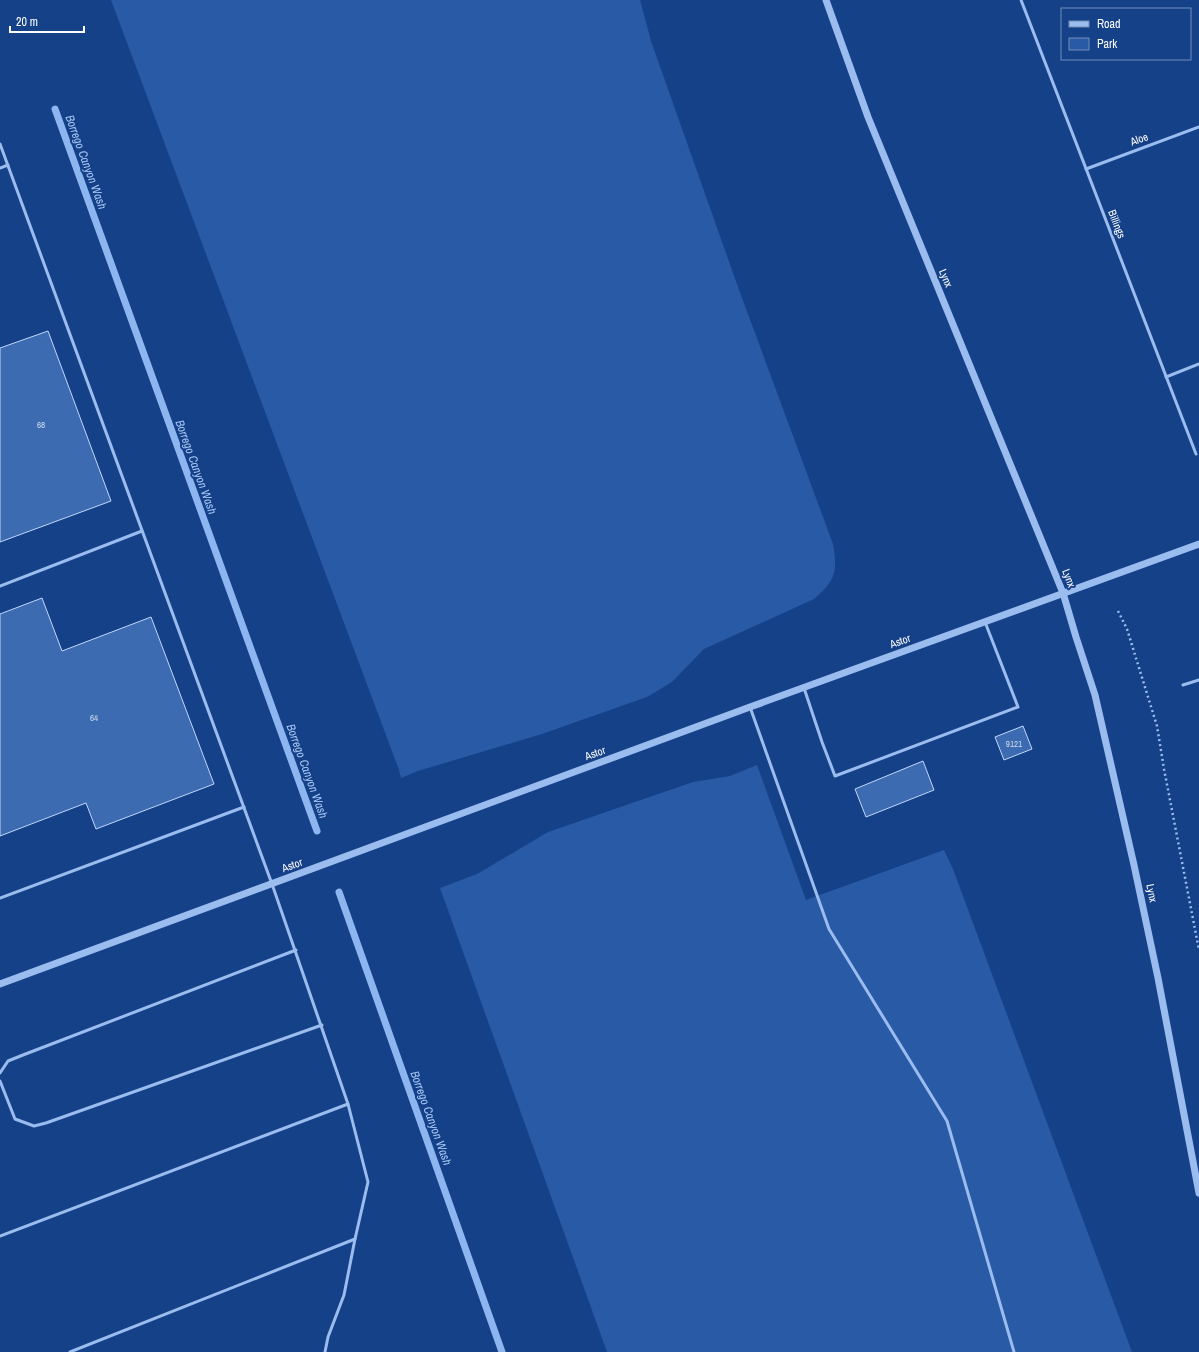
<svg xmlns="http://www.w3.org/2000/svg" width="1199" height="1352" viewBox="0 0 1199 1352" font-family="'Archivo Narrow',sans-serif">
<rect width="100%" height="100%" fill="#154188"/>
<g fill="#285aa6">
<path d="M111 0H640L651 41 738 287 833 544C838 572 835 581 814 599L704 649 672 682 647 697 542 734 418 771 401 778 399 770Z"/>
<path d="M757 765 806 900 944 850 953 869 1132 1352H607L440 888 477 874 548 832 693 782 730 776Z"/>
</g>
<g fill="none" stroke-linecap="round" stroke-linejoin="round">
<g stroke="#8db6f1" stroke-width="7">
<path d="M55 109 317 831"/>
<path d="M339 892 502 1352"/>
</g>
</g>
<g fill="#3d6bb2" stroke="#c1d8fb">
<path d="M48 331 111 501 0 542V348Z"/>
<path d="M42 598 62 651 151 617 214 784 96 829 86 803 0 836V614Z"/>
<path d="M1023 726 1032 749 1004 760 995 737Z"/>
<path d="M923 761 934 790 866 817 855 789Z"/>
</g>
<g fill="none" stroke-linecap="round" stroke-linejoin="round">
<path stroke="#9bbcee" stroke-width="2.5" stroke-dasharray="2 3" stroke-linecap="butt" d="M1118 611 1127 629 1157 726 1164 769 1199 950"/>
<g stroke="#9bbcee" stroke-width="3">
<path d="M1021 0 1196 454"/>
<path d="M0 144 272 884 348 1104 368 1182 355 1239 344 1295 328 1337 325 1352"/>
<path d="M0 168 8 165"/>
<path d="M1086 169 1199 127"/>
<path d="M1166 377 1199 364"/>
<path d="M0 586 142 531"/>
<path d="M1183 685 1199 680"/>
<path d="M804 688 822 742 835 776 1018 707 985 622"/>
<path d="M750 707 829 929 947 1121 1014 1352"/>
<path d="M0 898 244 807"/>
<path d="M0 1073 8 1061 23 1055 296 950"/>
<path d="M0 1081 15 1119 34 1126 46 1123 322 1025"/>
<path d="M0 1236 348 1104"/>
<path d="M70 1352 355 1239"/>
</g>
<g stroke="#9bbcee" stroke-width="7">
<path d="M826 0 868 117 1063 593 1076 637 1095 695 1134 865 1158 978 1199 1193"/>
<path d="M0 984 750 707 1199 544"/>
</g>
</g>
<g text-anchor="middle" stroke-width="4" stroke-linejoin="round" paint-order="stroke">
<g font-size="9" fill="#cedaec">
<text x="41" y="428">68</text>
<text x="94" y="721">64</text>
<text x="1014" y="747">9121</text>
</g>
<g font-size="11" fill="#fff" stroke="#154188">
<text transform="translate(1139 139) rotate(-20)" y="4">Aloe</text>
<text transform="translate(1117 224) rotate(69)" y="4">Billings</text>
<text transform="translate(946 278) rotate(67)" y="4">Lynx</text>
<text transform="translate(1069 578) rotate(69)" y="4">Lynx</text>
<text transform="translate(900 641) rotate(-20)" y="4">Astor</text>
<text transform="translate(595 753) rotate(-20)" y="4">Astor</text>
<text transform="translate(292 865) rotate(-20)" y="4">Astor</text>
<text transform="translate(1152 893) rotate(78)" y="4">Lynx</text>
</g>
<g font-size="12" font-style="italic" fill="#a7c7f6" stroke="#154188">
<text transform="translate(86 162) rotate(70)" y="4">Borrego Canyon Wash</text>
<text transform="translate(196 467) rotate(70)" y="4">Borrego Canyon Wash</text>
<text transform="translate(307 771) rotate(70)" y="4">Borrego Canyon Wash</text>
<text transform="translate(431 1118) rotate(70)" y="4">Borrego Canyon Wash</text>
</g>
</g>
<rect x="1061" y="8" width="130" height="52" fill="#154188" stroke="#738db8"/>
<rect x="1069" y="21" width="20" height="6" fill="#9bbcee" stroke="#738db8"/>
<text x="1097" y="28" font-size="12" fill="#ffffff">Road</text>
<rect x="1069" y="38" width="20" height="12" fill="#285aa6" stroke="#738db8"/>
<text x="1097" y="48" font-size="12" fill="#ffffff">Park</text>
<path d="M10 26v6h74v-6" fill="none" stroke="#ffffff" stroke-width="2"/>
<text x="16" y="26" font-size="12" fill="#ffffff" stroke="#154188" stroke-width="3" paint-order="stroke">20 m</text>
</svg>
